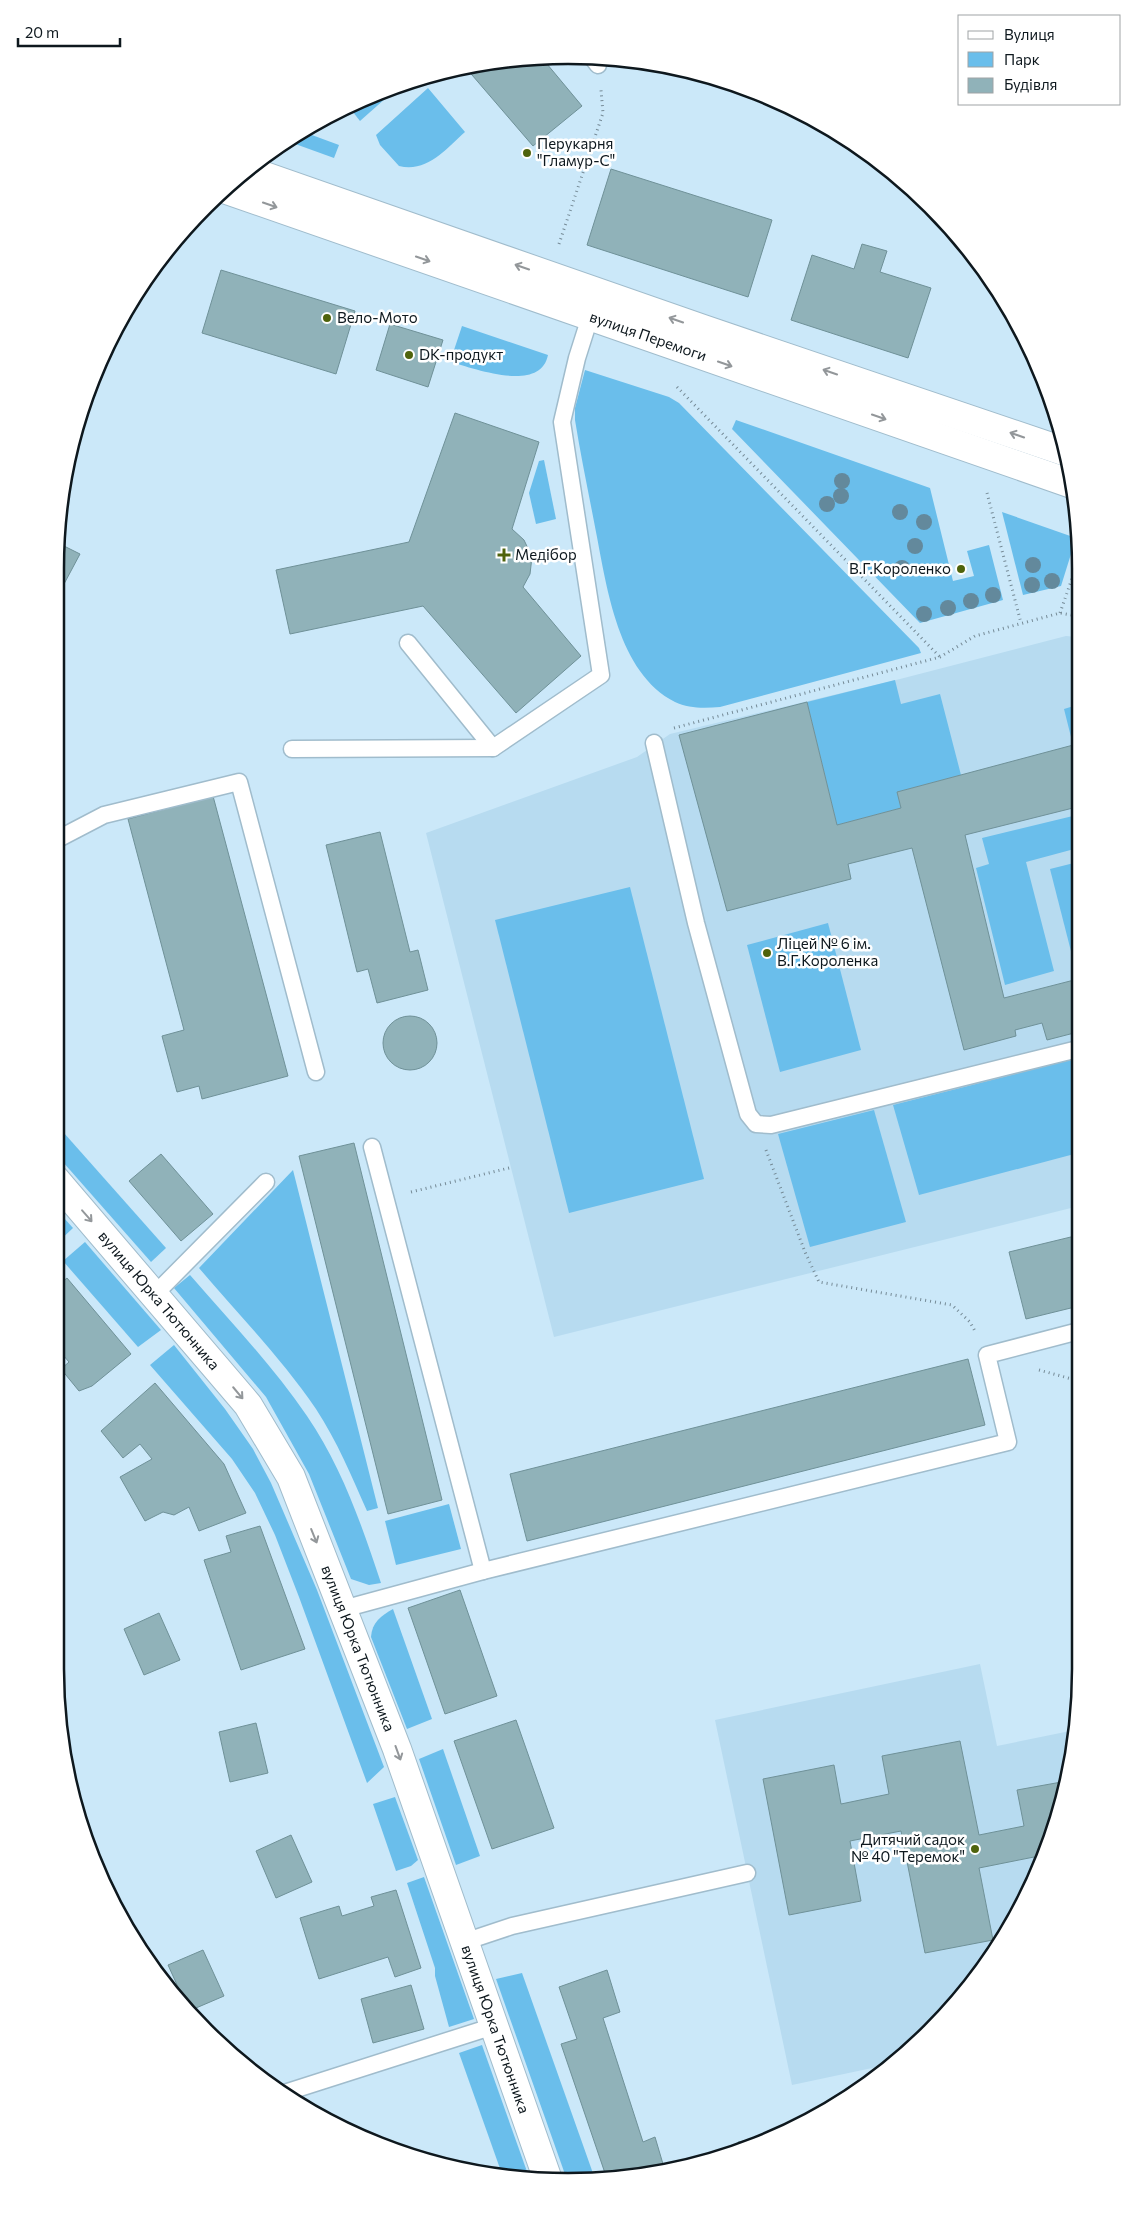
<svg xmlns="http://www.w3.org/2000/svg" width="1136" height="2237" viewBox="0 0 1136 2237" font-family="Commissioner,sans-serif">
<rect width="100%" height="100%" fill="#cbe8f9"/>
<g fill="#b7dbf0">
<path d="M1066 636 1077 637 1079 1206 554 1337 426 833 637 757 670 734 900 679Z"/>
<path d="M980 1664 997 1746 1075 1730 1064 1801 1028 1896 975 1981 931 2032 891 2064 792 2085 715 1720Z"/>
</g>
<g fill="#6abeeb">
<path d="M403 82H404L360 121 349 107Z"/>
<path d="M428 88 465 132C446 149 427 173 399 166L380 145 376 135Z"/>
<path d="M301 131 339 145 334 158 287 141Z"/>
<path d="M462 326 548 355C540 394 474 368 450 362Z"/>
<path d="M585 370 669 397 679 403 919 648 921 653 720 707C706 708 689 709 675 702 618 673 607 588 596 532 589 495 581 457 575 420V408Z"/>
<path d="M736 420 930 488 953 581 974 576 967 551 989 545 1003 600 920 623 732 429Z"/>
<path d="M544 460 556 519 536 524 529 493 539 461Z"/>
<path d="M1002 512 1076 538 1061 586 1023 595Z"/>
<path d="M895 680 901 704 940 694 961 775 897 792 901 808 837 825 807 702Z"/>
<path d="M1077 705V744L1073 745 1064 709Z"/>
<path d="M1077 815 1078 848 1026 862 1054 971 1005 985 976 868 989 864 982 838Z"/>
<path d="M1078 862V966L1075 967 1050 869Z"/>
<path d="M630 887 704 1179 569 1213 495 920Z"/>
<path d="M828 923 861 1050 780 1072 747 945Z"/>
<path d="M1078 1058V1153L919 1195 893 1105Z"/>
<path d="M874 1110 906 1222 810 1247 778 1134Z"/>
<path d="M56 1124 166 1248 151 1262 55 1153Z"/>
<path d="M293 1170 378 1508 367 1511C352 1477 337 1441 316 1409 282 1359 238 1314 199 1268Z"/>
<path d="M55 1208 73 1228 55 1245Z"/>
<path d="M85 1242 161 1330 138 1347 63 1261Z"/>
<path d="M190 1275C230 1321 273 1366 307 1416 342 1467 362 1526 381 1583L369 1585 351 1579 309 1474 266 1397 174 1288Z"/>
<path d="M174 1345 225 1409 253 1449 271 1483 317 1590 384 1767 367 1783 299 1597 275 1535 255 1493 232 1459 150 1365Z"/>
<path d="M449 1504 461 1549 396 1565 385 1521Z"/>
<path d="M393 1609 432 1719 407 1729 371 1637C372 1622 381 1616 393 1609Z"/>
<path d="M443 1749 480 1856 456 1865 419 1759Z"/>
<path d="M395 1797 418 1860 411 1866 396 1871 373 1804Z"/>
<path d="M424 1877 474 2019 449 2027 435 1976V1968L407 1883Z"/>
<path d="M522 1973 595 2179 567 2180 496 1979Z"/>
<path d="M482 2045 530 2180 503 2177 459 2053Z"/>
</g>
<g fill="#90b2b9" stroke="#6f9198">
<path d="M542 58 582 106 533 146 466 68 501 59Z"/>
<path d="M611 169 772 220 748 297 587 245Z"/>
<path d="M862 244 887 251 880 272 931 288 908 358 791 320 812 255 854 269Z"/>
<path d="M221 270 355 311 336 374 202 333Z"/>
<path d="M390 324 443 340 428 387 376 370Z"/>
<path d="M455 413 539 442 512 529 524 540 532 557 530 574 523 587 581 656 516 713 423 606 290 634 276 570 409 542Z"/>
<path d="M56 542 80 554 56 599Z"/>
<path d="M807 702 837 825 901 808 897 792 1077 744V807L965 835 1004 998 1078 979V1032L1047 1040 1042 1023 1015 1030 1016 1036 964 1050 912 848 848 864 851 879 727 911 679 735Z"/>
<path d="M213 796 288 1076 202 1099 199 1086 177 1092 162 1036 184 1030 128 819Z"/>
<path d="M380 832 410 952 418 950 428 990 377 1003 368 969 357 972 326 845Z"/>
<circle cx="410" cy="1043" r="27"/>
<path d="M354 1143 442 1500 388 1514 299 1156Z"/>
<path d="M161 1154 213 1214 181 1241 129 1181Z"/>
<path d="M1079 1235V1306L1026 1319 1009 1252Z"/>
<path d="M67 1278 131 1354 92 1386 79 1391 61 1369 69 1362 63 1355 55 1362V1288Z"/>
<path d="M968 1359 985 1425 527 1541 510 1474Z"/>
<path d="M155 1383 224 1464 246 1513 199 1531 189 1507 174 1515 163 1512 145 1521 120 1477 152 1459 140 1444 123 1458 101 1431Z"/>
<path d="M260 1526 305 1649 241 1670 204 1560 231 1552 226 1536Z"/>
<path d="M460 1590 497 1696 445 1714 408 1608Z"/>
<path d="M159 1613 180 1660 144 1675 124 1629Z"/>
<path d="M516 1720 554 1828 492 1849 454 1741Z"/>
<path d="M256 1723 268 1773 230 1782 219 1732Z"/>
<path d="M960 1741 979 1835 1024 1826 1017 1790 1067 1781 1064 1801 1037 1872 1034 1857 979 1868 993 1940 925 1953 901 1831 850 1841 861 1901 789 1915 763 1779 834 1765 841 1804 889 1794 882 1756Z"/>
<path d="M291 1835 312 1882 276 1898 256 1851Z"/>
<path d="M396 1890 421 1968 395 1977 388 1957 319 1979 300 1918 339 1906 342 1916 374 1906 371 1897Z"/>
<path d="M203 1950 224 1996 189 2011 168 1965Z"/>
<path d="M607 1970 620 2012 603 2018 643 2142 655 2137 663 2164 618 2178 607 2179 561 2044 577 2039 559 1987Z"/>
<path d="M411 1985 424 2029 373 2043 361 1999Z"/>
<path d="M782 2134 740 2150 738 2142Z"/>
</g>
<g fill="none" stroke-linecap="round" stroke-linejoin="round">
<g stroke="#a0bccc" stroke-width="19">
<g id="service">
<path d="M591 56 598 65"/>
<path d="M408 643 493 748 601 675 562 422 577 358 590 317"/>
<path d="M654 743 696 923 748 1114 756 1124 771 1125 1078 1049"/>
<path d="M292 749 493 748"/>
<path d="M56 840 104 815 239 782 316 1072"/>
<path d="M372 1147 483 1571"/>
<path d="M155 1294 266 1182"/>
<path d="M343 1609 483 1571 1008 1442 987 1355 1079 1331"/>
<path d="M464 1942 512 1926 747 1873"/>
<path d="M281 2094 494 2026"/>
</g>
</g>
<g stroke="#a0bccc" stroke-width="30">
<g id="minor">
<path d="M247 170 703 329 1063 451"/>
<path id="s1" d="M55 1179 248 1405 291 1477 397 1749 548 2180"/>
</g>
</g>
<g stroke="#a0bccc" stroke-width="30">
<g id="primary">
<path id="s2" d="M224 189 1072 484"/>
</g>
</g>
<g stroke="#758a96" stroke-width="3" stroke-dasharray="1 4" stroke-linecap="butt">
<path d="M559 244 603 113 601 90"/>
<path d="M677 387 940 657"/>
<path d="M987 493 1021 623"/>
<path d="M1060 613 1077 564"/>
<path d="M674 728 940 657 975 636 1060 613 1077 616"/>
<path d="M766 1150 805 1252 819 1282 952 1305 970 1322 976 1333"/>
<path d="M411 1192 513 1167"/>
<path d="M1039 1370 1079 1381"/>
</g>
<use href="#service" stroke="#fff" stroke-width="16"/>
<use href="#minor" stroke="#fff" stroke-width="28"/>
<use href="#primary" stroke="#fff" stroke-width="28"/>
</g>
<g fill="#63899c">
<circle cx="842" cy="481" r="8"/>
<circle cx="841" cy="496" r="8"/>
<circle cx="827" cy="504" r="8"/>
<circle cx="900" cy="512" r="8"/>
<circle cx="924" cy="522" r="8"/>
<circle cx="915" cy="546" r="8"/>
<circle cx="1033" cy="565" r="8"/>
<circle cx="902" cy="568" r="8"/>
<circle cx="1052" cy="581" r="8"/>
<circle cx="1032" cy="585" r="8"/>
<circle cx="993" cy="595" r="8"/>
<circle cx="971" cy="601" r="8"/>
<circle cx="948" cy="608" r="8"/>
<circle cx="924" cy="614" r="8"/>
</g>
<defs><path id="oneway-shaft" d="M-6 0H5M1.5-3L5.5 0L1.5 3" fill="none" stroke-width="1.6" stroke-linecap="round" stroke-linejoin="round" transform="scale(1.25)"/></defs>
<g stroke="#93979a">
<use href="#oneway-shaft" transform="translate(270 205) rotate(19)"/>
<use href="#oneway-shaft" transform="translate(423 259) rotate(19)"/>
<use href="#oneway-shaft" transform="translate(522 267) rotate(-161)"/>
<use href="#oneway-shaft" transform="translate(676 320) rotate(-161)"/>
<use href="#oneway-shaft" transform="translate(725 364) rotate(19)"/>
<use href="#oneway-shaft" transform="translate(830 372) rotate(-161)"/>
<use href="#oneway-shaft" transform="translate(879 417) rotate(19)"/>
<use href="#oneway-shaft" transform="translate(1017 435) rotate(-161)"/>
<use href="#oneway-shaft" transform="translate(87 1216) rotate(49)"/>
<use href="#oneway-shaft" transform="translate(238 1393) rotate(50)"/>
<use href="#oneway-shaft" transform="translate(314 1536) rotate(68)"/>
<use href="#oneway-shaft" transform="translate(398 1753) rotate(70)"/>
</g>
<g fill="#4f630c" stroke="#fff" stroke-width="2">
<circle cx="527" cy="153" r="5"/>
<circle cx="327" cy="318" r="5"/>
<circle cx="409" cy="355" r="5"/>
<path d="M501.5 547.5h5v5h5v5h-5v5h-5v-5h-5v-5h5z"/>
<circle cx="961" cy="569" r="5"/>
<circle cx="767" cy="953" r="5"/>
<circle cx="975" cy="1849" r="5"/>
</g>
<g text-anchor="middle" stroke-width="5" stroke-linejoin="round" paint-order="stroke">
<g font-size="15" fill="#0e181e" stroke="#fff" text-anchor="start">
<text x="537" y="149">Перукарня<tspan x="537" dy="17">"Гламур-С"</tspan></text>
<text x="337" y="323">Вело-Мото</text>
<text x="419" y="360">DK-продукт</text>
<text x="515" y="560">Медібор</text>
<text x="951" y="574" text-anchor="end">В.Г.Короленко</text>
<text x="777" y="949">Ліцей № 6 ім.<tspan x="777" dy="17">В.Г.Короленка</tspan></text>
<text x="965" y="1845" text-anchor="end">Дитячий садок<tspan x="965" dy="17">№ 40 "Теремок"</tspan></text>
</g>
<g font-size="15" fill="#0e181e" stroke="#fff">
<text dy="5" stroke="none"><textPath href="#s2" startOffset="449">вулиця Перемоги</textPath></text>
<text dy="5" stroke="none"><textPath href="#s1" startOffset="160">вулиця Юрка Тютюнника</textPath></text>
<text dy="5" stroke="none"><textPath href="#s1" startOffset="565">вулиця Юрка Тютюнника</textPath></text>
<text dy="5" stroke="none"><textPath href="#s1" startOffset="970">вулиця Юрка Тютюнника</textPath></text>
</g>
</g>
<path d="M0 0H1136V2237H0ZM568 64H568A504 504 0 0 1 1072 568V1669A504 504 0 0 1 568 2173H568A504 504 0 0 1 64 1669V568A504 504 0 0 1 568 64Z" fill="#fff" fill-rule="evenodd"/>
<path fill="none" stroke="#0e181e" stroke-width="2.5" d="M568 64H568A504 504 0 0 1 1072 568V1669A504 504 0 0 1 568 2173H568A504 504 0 0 1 64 1669V568A504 504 0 0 1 568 64Z"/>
<rect x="958" y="15" width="162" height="90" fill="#ffffff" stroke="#9fa3a5"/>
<rect x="968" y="31" width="25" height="8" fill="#ffffff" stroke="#9fa3a5"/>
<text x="1004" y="40" font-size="15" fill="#0e181e">Вулиця</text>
<rect x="968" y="52" width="25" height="15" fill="#6abeeb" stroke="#9fa3a5"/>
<text x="1004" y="65" font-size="15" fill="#0e181e">Парк</text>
<rect x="968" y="78" width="25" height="15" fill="#90b2b9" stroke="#9fa3a5"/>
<text x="1004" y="90" font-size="15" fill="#0e181e">Будівля</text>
<path d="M18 38v8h102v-8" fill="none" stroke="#0e181e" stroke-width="2.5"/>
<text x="25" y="38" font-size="15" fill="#0e181e" stroke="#ffffff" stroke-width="4" paint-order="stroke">20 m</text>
</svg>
